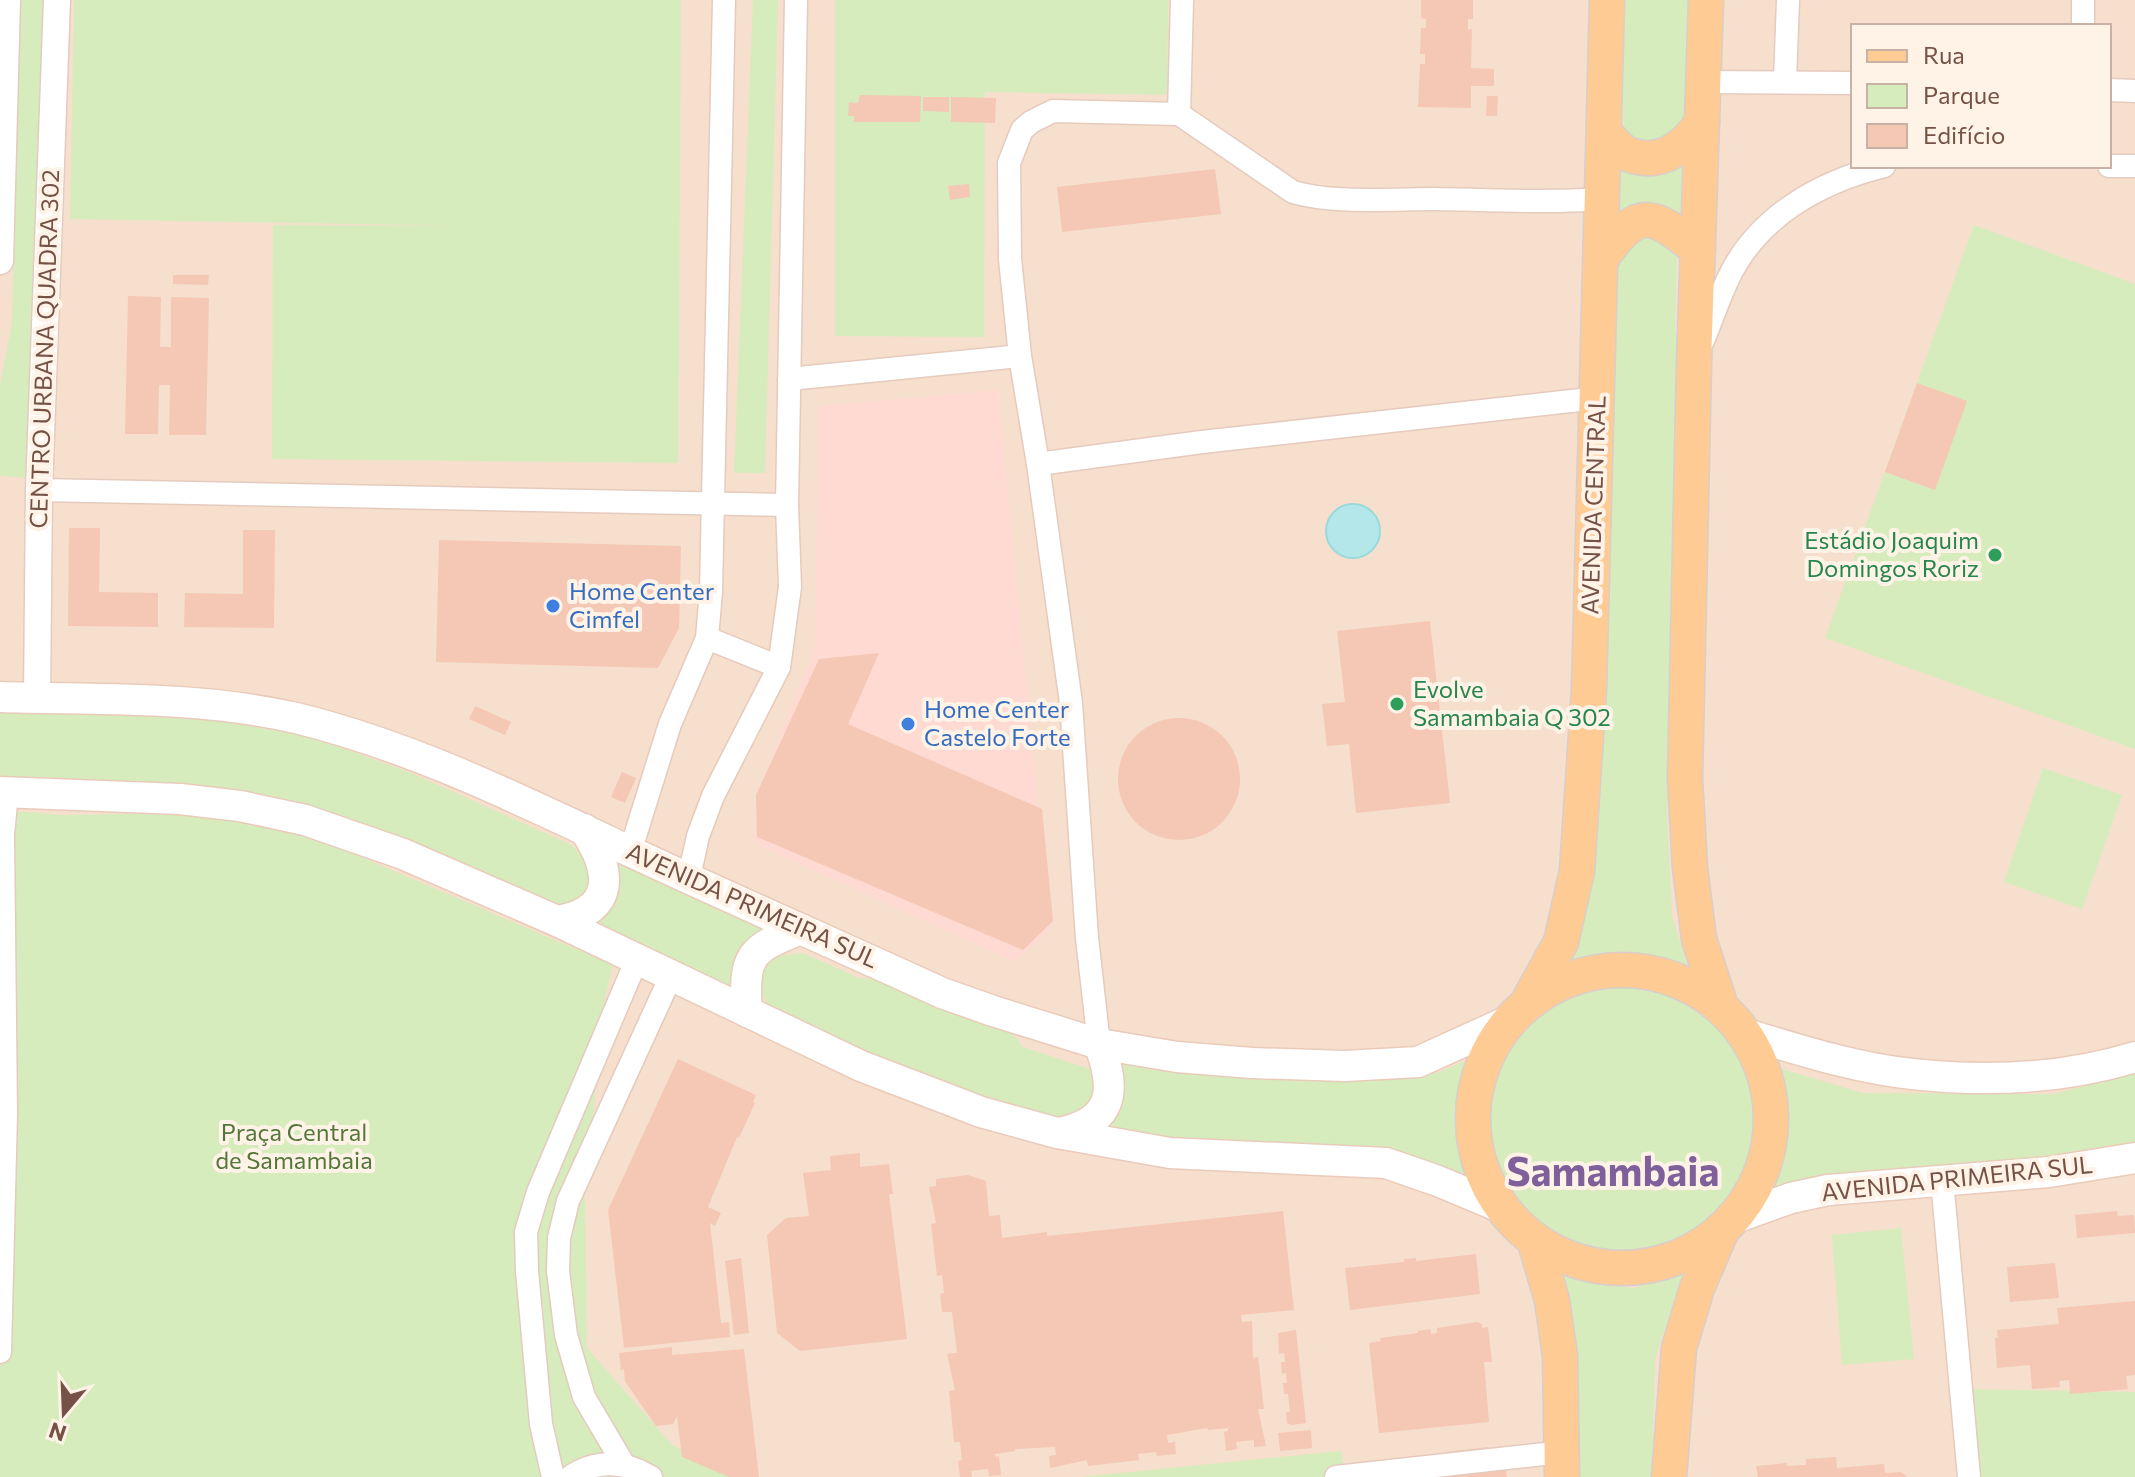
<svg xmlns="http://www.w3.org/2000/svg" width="2135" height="1477" viewBox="0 0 2135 1477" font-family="Commissioner,sans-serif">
<rect width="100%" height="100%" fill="#feeee0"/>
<path fill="#f6dfcd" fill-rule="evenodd" d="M0 0H2135V1477H0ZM1853 26H2109V166H1853Z"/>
<path fill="#ffdad2" d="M998 390 1050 930 1015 962 753 843 755 801 815 647 819 406Z"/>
<g fill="#d6ecbd">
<path d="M21 0H45L31 478 0 476V386L12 322Z"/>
<path d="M74 0H681L678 463 272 459 273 225 466 226 70 219Z"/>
<path d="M753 0H778L765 473H734Z"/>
<path d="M835 0H1168L1167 95 985 92 984 337 835 336Z"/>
<path d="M1610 0H1689L1684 123 1678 134 1643 148 1626 132 1623 123 1622 47Z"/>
<path d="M1612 151 1691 154 1689 227 1611 225Z"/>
<path d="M1974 225 2135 284V749L1825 638Z"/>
<path d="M1629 234 1670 237 1677 257 1675 333 1681 340 1667 813 1672 916 1689 971 1656 957 1594 960 1561 972 1604 346 1616 325 1618 253Z"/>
<path d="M0 710 188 716 307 735 411 773 572 845 592 869 593 897 577 913 289 809 0 789Z"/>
<path d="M2043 768 2122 795 2082 909 2004 882Z"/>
<path d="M0 810 63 815 176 813 289 826 613 965 605 998 585 1195 587 1348 672 1445 733 1477H0Z"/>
<path d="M612 852 773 926 738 998 577 925Z"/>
<path d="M803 953 859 978 889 981 1010 1030 1023 1047 1093 1070 1105 1095 1073 1119 999 1104 855 1053 834 1035 768 1005 759 991V976L766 962 779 956Z"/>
<circle cx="1621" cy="1116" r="135"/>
<path d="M1476 1057C1460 1105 1459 1131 1472 1180L1091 1134 1109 1060 1319 1076 1401 1079 1436 1073Z"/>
<path d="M1772 1066 1863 1093 2054 1094 2135 1073V1149L1768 1191C1778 1149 1784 1108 1772 1066Z"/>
<path d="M1901 1228 1914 1359 1842 1365 1832 1235Z"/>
<path d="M1554 1271 1591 1283 1634 1288 1683 1272 1655 1359 1652 1477H1567Z"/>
<path d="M1965 1389 2135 1392V1477H1975Z"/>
<path d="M1341 1451 1346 1477H1080Z"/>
</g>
<circle fill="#b3e7e9" stroke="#98d9db" stroke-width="2" cx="1353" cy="531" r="27"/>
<g fill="#f5c7b5">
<path d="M1421 0H1473V19H1468V30L1472 29 1471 68 1494 69V86H1471V108L1418 107 1420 64H1425V54H1420L1421 28H1426V19L1421 18Z"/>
<path d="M860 95 921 96 920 122H854V116H848L849 102 858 103Z"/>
<path d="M1487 96H1498L1497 116H1486Z"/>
<path d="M923 97H949V112L923 111Z"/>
<path d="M951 97 996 98 995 123 951 122Z"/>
<path d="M1215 169 1221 214 1062 232 1057 187Z"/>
<path d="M969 184 970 197 950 200 948 186Z"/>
<path d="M173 275H209L208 285 173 284Z"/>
<path d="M128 296 161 297 160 347H171V297L209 298 206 435H169L170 385H159L158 434H125Z"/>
<path d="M1917 383 1967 401 1935 490 1885 472Z"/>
<path d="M69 528H100L99 592 158 593V627L68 626Z"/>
<path d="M243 530H275L274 628 184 627 185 593 243 594Z"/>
<path d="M439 540 681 546 679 628 658 668 436 662Z"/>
<path d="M1430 621 1450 803 1356 813 1349 744 1327 746 1322 704 1345 702 1337 631Z"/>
<path d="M879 653 848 724 1042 809 1053 921 1023 950 757 837 756 795 819 659Z"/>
<path d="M475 706 511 722 505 735 469 719Z"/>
<circle cx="1179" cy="779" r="61"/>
<path d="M622 772 636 778 625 803 611 797Z"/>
<path d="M678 1059 756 1095 753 1102 755 1103 739 1138 737 1137 708 1207 721 1213 715 1226 710 1223 721 1323 729 1322 730 1337 624 1348 608 1210Z"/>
<path d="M860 1153V1167L889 1164 893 1194H889L907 1339 800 1351 777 1333 767 1235 786 1218 809 1216 803 1173 831 1170 830 1156Z"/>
<path d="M968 1175 986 1181 989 1216 1000 1215 1002 1238 1047 1232V1236L1283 1211 1294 1310 1241 1315 1242 1322 1252 1321 1253 1358 1258 1357 1264 1409H1258L1266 1446 1254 1447V1440L1236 1442 1237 1449 1226 1451 1224 1432 1228 1431V1428L1208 1430 1207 1428 1167 1435 1168 1443 1175 1442 1176 1454 1157 1456 1156 1452 1138 1454 1139 1460 1088 1466 1087 1460 1050 1468 1049 1456 1056 1455 1055 1447 1015 1449V1451L995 1454 996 1457 999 1456 1001 1475 989 1476 988 1469 971 1471 972 1477H960L958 1461 962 1460 960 1442H954L949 1391 955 1390 947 1354 957 1353 952 1312H942L940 1294 944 1293 942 1275 937 1276 931 1224 936 1223 929 1187 936 1186V1179Z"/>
<path d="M2117 1211 2118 1216 2134 1215 2135 1233 2077 1238 2075 1215Z"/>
<path d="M1476 1254 1480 1294 1350 1310 1345 1268 1404 1262V1259L1416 1258V1261Z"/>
<path d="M741 1258 749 1333 734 1335 725 1261Z"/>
<path d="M2055 1263 2059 1298 2010 1302 2007 1267Z"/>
<path d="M2135 1301V1375L2126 1376 2128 1389 2070 1394 2069 1380 2059 1381 2060 1387 2032 1389 2030 1365 1997 1368 1995 1338H1998L1997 1330 2059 1324 2057 1308Z"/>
<path d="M1477 1322 1482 1324V1328L1488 1327 1492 1362H1484L1489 1422 1379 1433 1369 1343 1381 1341 1380 1338 1418 1333V1331L1430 1329 1431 1334 1437 1333V1328Z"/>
<path d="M1296 1330 1306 1423 1292 1425 1287 1423 1286 1412H1290L1288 1394H1284L1283 1383H1287L1286 1373 1282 1374 1281 1362H1285L1284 1353 1279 1354 1278 1333Z"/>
<path d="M672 1347V1355L744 1349 759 1477H729L682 1457 677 1416 673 1424 656 1426 638 1400 625 1381 624 1369 621 1370 619 1353Z"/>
<path d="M1311 1430 1312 1448 1280 1451 1278 1433Z"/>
<path d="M1489 1447 1491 1461 1505 1463 1507 1477H1422L1447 1468 1445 1452Z"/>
<path d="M1836 1457 1837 1468 1884 1464 1885 1473 1901 1472 1907 1477H1758L1756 1466 1787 1463V1466L1803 1465H1806V1459Z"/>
</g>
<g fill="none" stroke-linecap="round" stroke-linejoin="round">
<g stroke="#e5cbbe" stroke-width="25">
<g id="minor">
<path d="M1182 0 1179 114 1293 192C1333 204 1393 199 1435 199 1490 200 1547 203 1602 199"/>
<path d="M2083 26V0"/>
<path d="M1703 82 1853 83"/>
<path d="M1785 82 1788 0"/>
<path d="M2109 90 2135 91"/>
<path d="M2109 166H2135"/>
<path d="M1702 343C1711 322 1718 300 1728 279 1757 217 1819 182 1884 166"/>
<path d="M789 379 1020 356"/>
<path d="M1038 464 1202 442 1598 398"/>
<path d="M39 490 787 505"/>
<path d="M707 638 779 667"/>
<path d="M630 852 670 724 707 638 711 591 724 0"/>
<path d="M689 877 698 836 713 796 779 667 790 587 787 505 796 0"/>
<path d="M1099 1044 1087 938 1071 703 1038 464 1020 356 1010 259 1009 163 1022 130 1031 122 1053 111 1179 114"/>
<path d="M1942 1180 1969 1477"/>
<path d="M0 1352 6 1114 3 835 7 792"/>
<path d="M624 1465 584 1397 566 1335 558 1271 559 1238 568 1201 671 976"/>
<path d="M553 1477 541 1424 527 1271 526 1232 538 1192 637 959"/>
<path d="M570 1477C596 1459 625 1461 651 1477"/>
<path d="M1336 1477 1562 1452"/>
</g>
</g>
<g stroke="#e5cbbe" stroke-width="29">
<g id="tertiary">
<path d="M0 261 7 0"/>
<path d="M37 698 39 490 57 0"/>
</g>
</g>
<g stroke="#eacbba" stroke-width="33">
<g id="secondary">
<path d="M0 697C99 700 199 696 296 718 411 746 521 800 627 850 732 899 837 945 942 993L993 1011 1099 1044 1177 1057 1252 1063 1345 1066 1418 1062 1506 1022"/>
<path d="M0 792 180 799 240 806 305 820 403 854 557 921 861 1066 981 1112 1057 1133 1170 1153 1386 1163 1438 1181 1500 1207"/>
<path d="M557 921C617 911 612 870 584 829"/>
<path d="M747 1012C743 955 750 949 801 929"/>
<path d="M1746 1034C1800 1050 1855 1068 1912 1074 1986 1082 2063 1079 2135 1057"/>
<path d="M1059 1133C1114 1122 1117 1090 1099 1044"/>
<path d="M1735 1218 1791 1198 1828 1190 2049 1172 2135 1158"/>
</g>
</g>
<g stroke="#d9cecb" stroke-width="37">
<g id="primary">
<path d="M1706 0 1694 363 1685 779 1690 868 1699 939 1721 1007"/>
<path d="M1604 132C1611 140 1621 153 1633 156 1663 165 1687 145 1702 122"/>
<path d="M1601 259C1638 205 1652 212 1698 250"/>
<circle cx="1622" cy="1119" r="149"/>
<path d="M1529 1000 1561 942 1577 871 1589 690 1607 0"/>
<path d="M1535 1242 1552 1300 1560 1356 1562 1477"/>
<path d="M1669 1477 1679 1348 1697 1288 1721 1232"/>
</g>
</g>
<use href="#minor" stroke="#fff" stroke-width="22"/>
<use href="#tertiary" stroke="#fff" stroke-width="26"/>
<use href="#secondary" stroke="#fff" stroke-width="30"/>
<use href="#primary" stroke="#ffcb95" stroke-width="34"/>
</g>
<g fill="#2e9e5b" stroke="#fff3e7" stroke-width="3">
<circle cx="1995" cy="555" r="8"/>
<circle cx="1397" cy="704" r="8"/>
</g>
<g fill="#3f7fe0" stroke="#fff3e7" stroke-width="3">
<circle cx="553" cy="606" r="8"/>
<circle cx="908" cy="724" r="8"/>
</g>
<g text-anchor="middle" stroke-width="8" stroke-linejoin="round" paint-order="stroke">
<g font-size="24" fill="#765145" stroke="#fff3e7">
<text transform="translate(45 349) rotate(-88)" y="8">CENTRO URBANA QUADRA 302</text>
<text transform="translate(1594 505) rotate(-88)" y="8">AVENIDA CENTRAL</text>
<text transform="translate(752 906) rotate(24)" y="8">AVENIDA PRIMEIRA SUL</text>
<text transform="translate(1957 1179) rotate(-6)" y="8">AVENIDA PRIMEIRA SUL</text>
</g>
<g font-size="24" fill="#27864d" stroke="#fff3e7" text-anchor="end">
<text x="1979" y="549">Estádio Joaquim<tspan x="1979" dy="28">Domingos Roriz</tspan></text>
<text x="1413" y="698" text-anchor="start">Evolve<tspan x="1413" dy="28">Samambaia Q 302</tspan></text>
</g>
<g font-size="24" fill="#366cbe" stroke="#fff3e7" text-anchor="start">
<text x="569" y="600">Home Center<tspan x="569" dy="28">Cimfel</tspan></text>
<text x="924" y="718">Home Center<tspan x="924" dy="28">Castelo Forte</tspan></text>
</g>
<g font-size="24" fill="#53773a" stroke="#fff3e7">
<text x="294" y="1141">Praça Central<tspan x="294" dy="28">de Samambaia</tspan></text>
</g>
<g font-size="40" font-weight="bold" fill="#80609a" stroke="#fff3e7">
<text x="1613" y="1186">Samambaia</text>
</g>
</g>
<rect x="1851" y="24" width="260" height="144" fill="#fff3e7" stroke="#c8b2a6" stroke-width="2"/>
<rect x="1867" y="50" width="40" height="12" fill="#ffcb95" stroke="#c8b2a6" stroke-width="2"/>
<text x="1923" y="64" font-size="24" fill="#765145">Rua</text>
<rect x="1867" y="84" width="40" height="24" fill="#d6ecbd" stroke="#c8b2a6" stroke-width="2"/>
<text x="1923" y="104" font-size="24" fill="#765145">Parque</text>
<rect x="1867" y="124" width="40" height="24" fill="#f5c7b5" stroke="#c8b2a6" stroke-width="2"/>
<text x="1923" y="144" font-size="24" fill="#765145">Edifício</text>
<g transform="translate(64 1413) rotate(199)" stroke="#fff3e7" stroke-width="6" paint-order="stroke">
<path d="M0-6L14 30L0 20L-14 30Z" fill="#765145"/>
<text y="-12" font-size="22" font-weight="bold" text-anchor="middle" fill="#765145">N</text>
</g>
</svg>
